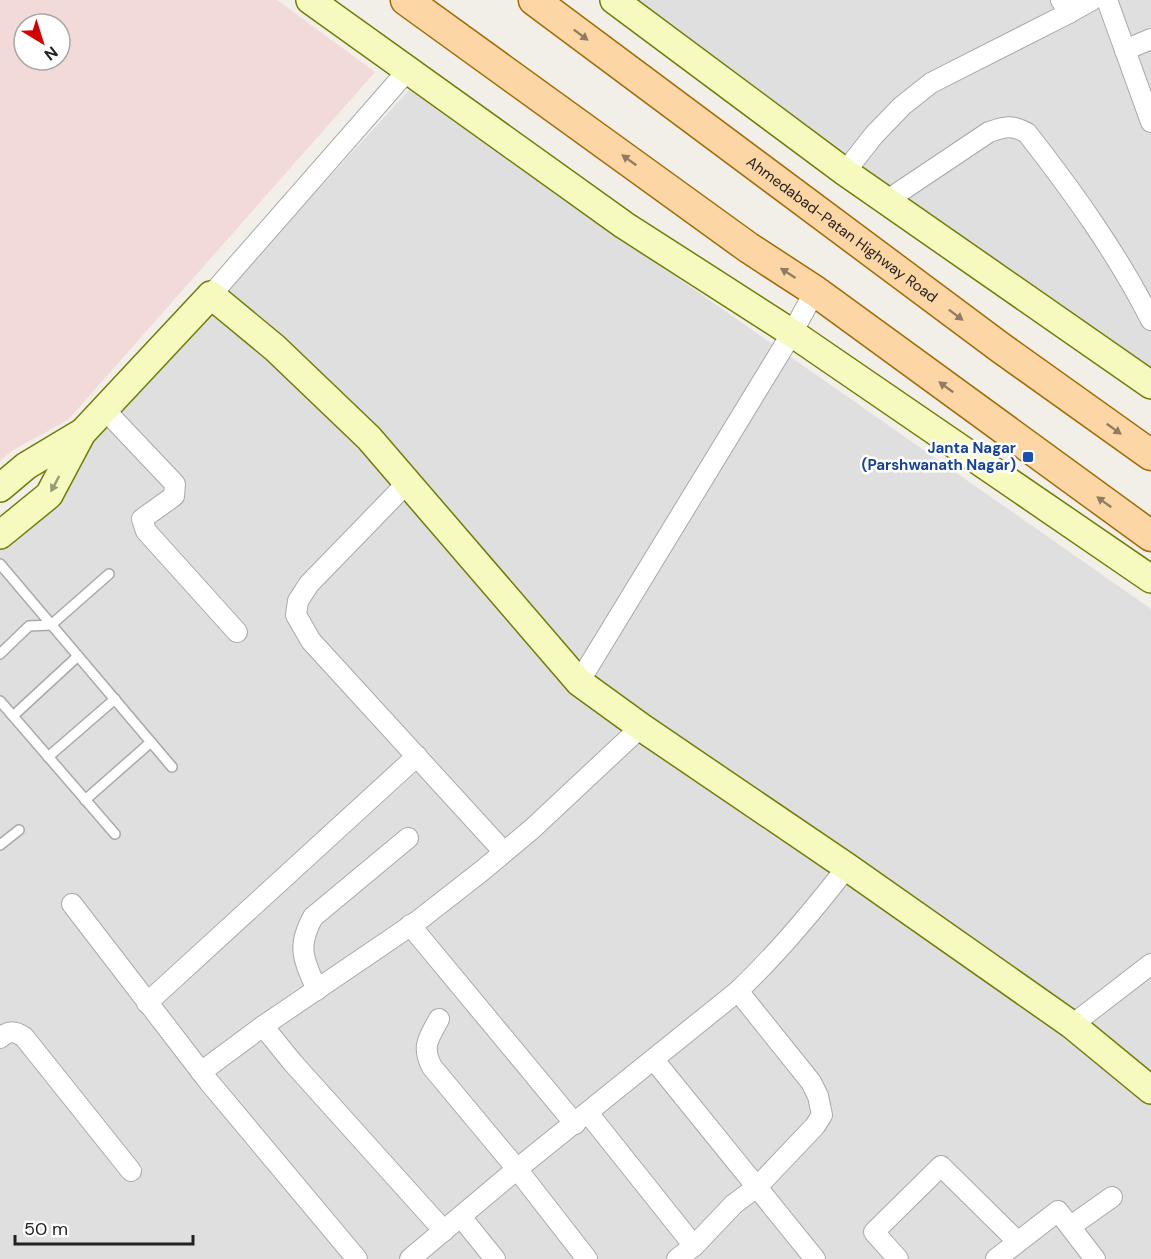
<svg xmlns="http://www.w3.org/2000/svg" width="1151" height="1259" viewBox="0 0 1151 1259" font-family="'DM Sans',sans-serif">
<rect width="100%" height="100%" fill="#f2efe9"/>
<g fill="#e0dfdf">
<path d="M630 0H1151V375Z"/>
<path d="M409 90 1151 609V1259H0V550L60 502 90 439Z"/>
</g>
<path fill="#f2dad9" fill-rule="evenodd" d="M0 0H277L375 72 68 420 13 450 0 461ZM24 24H60V60H24Z"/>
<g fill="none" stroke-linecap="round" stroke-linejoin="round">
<g stroke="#a9a9a9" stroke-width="12">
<g id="lane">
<path d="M0 564 172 767"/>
<path d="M0 654 29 626 51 625 109 574"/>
<path d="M0 701 115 834"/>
<path d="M13 716 78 656"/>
<path d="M48 757 115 699"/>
<path d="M85 800 151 742"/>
<path d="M0 845 19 830"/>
</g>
</g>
<g stroke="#a9a9a9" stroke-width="22">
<g id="street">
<path d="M1107 0 1151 122"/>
<path d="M1069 13 1092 0"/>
<path d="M1125 50 1151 39"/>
<path d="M845 172 874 135 902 106 931 83 1069 13 1061 0"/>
<path d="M886 201 989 132C1004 127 1012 124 1027 133 1073 192 1117 253 1151 320"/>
<path d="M211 295 408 70"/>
<path d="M104 409 175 484 174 496 142 519 146 531 237 632"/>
<path d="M408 482 309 584 298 601 296 615 311 641 504 852"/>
<path d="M579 682 792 333 815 291"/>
<path d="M72 904 209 1082 357 1259"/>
<path d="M410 925 575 1124"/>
<path d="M317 990C304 960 296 948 313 917L408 838"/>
<path d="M147 1003 417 756"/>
<path d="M439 1019C429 1038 421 1046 432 1067L517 1169 587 1259"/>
<path d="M1072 1025 1151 964"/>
<path d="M263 1026 293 1063 444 1231"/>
<path d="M0 1038C9 1030 15 1031 24 1037L131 1171"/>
<path d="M654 1060 815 1259"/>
<path d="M201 1072 263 1026 419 920 483 870 532 829 641 727"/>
<path d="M588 1113 694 1246"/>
<path d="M461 1217 495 1259"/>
<path d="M1071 1226 1112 1197"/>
<path d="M410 1259 517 1169 738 991C778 953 813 911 847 867"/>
<path d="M677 1259 694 1246 734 1204 757 1187 815 1126 822 1115 818 1096 811 1082 738 991"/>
<path d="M898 1259 874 1232 941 1166 1017 1241"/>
<path d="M996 1259 1058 1211 1095 1259"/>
</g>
</g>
<g stroke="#707d05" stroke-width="30">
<g id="secondary">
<path d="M310 0 624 225 792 333 1151 579"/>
<path d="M614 0 845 172 1151 385"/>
<path d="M0 488 26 466 81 433"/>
<path d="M0 535 49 495 82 433 211 295 275 348 369 438 579 682 641 727 847 867 1072 1025 1151 1090"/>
</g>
</g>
<g stroke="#a06b00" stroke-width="33">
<g id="primary">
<path d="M406 0 749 248 815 291 1151 536"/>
<path id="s1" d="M534 0 1001 348 1151 455"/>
</g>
</g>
<use href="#lane" stroke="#fff" stroke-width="9"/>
<use href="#street" stroke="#fff" stroke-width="20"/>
<use href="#secondary" stroke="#f7fabf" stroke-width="27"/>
<use href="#primary" stroke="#fcd6a4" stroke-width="30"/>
</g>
<defs><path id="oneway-solid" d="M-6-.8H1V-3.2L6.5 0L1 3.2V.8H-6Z" transform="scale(1.5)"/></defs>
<g fill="#8f7c63">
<use href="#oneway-solid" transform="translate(581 35) rotate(37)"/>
<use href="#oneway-solid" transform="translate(629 160) rotate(-144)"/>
<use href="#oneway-solid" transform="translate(788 273) rotate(-147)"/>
<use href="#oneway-solid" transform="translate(956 315) rotate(37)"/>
<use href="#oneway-solid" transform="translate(946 387) rotate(-144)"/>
<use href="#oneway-solid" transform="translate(1114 429) rotate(36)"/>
<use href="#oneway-solid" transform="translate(1104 502) rotate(-144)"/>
</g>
<use fill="#979978" href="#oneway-solid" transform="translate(55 484) rotate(118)"/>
<rect fill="#1a4fb4" stroke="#fff" stroke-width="2" x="1022" y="451" width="12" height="12" rx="3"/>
<g text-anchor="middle" stroke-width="5" stroke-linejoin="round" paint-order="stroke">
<g font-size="15" fill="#222" stroke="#fff">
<text dy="5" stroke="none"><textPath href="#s1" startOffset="384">Ahmedabad-Patan Highway Road</textPath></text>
</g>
<g font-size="15" font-weight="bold" fill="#164399" stroke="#fff" text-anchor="end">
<text x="1016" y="453">Janta Nagar<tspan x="1016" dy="17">(Parshwanath Nagar)</tspan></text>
</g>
</g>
<g transform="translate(42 42) rotate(142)"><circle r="28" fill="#ffffff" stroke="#a7a7a7" stroke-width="1.5"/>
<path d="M0-4.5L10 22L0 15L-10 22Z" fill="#d40000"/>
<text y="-9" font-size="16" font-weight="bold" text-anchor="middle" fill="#222222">N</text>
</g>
<path d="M15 1235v9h178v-9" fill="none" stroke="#222222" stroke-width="3"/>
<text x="24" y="1235" font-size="18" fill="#222222" stroke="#ffffff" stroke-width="4.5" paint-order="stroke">50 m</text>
</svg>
